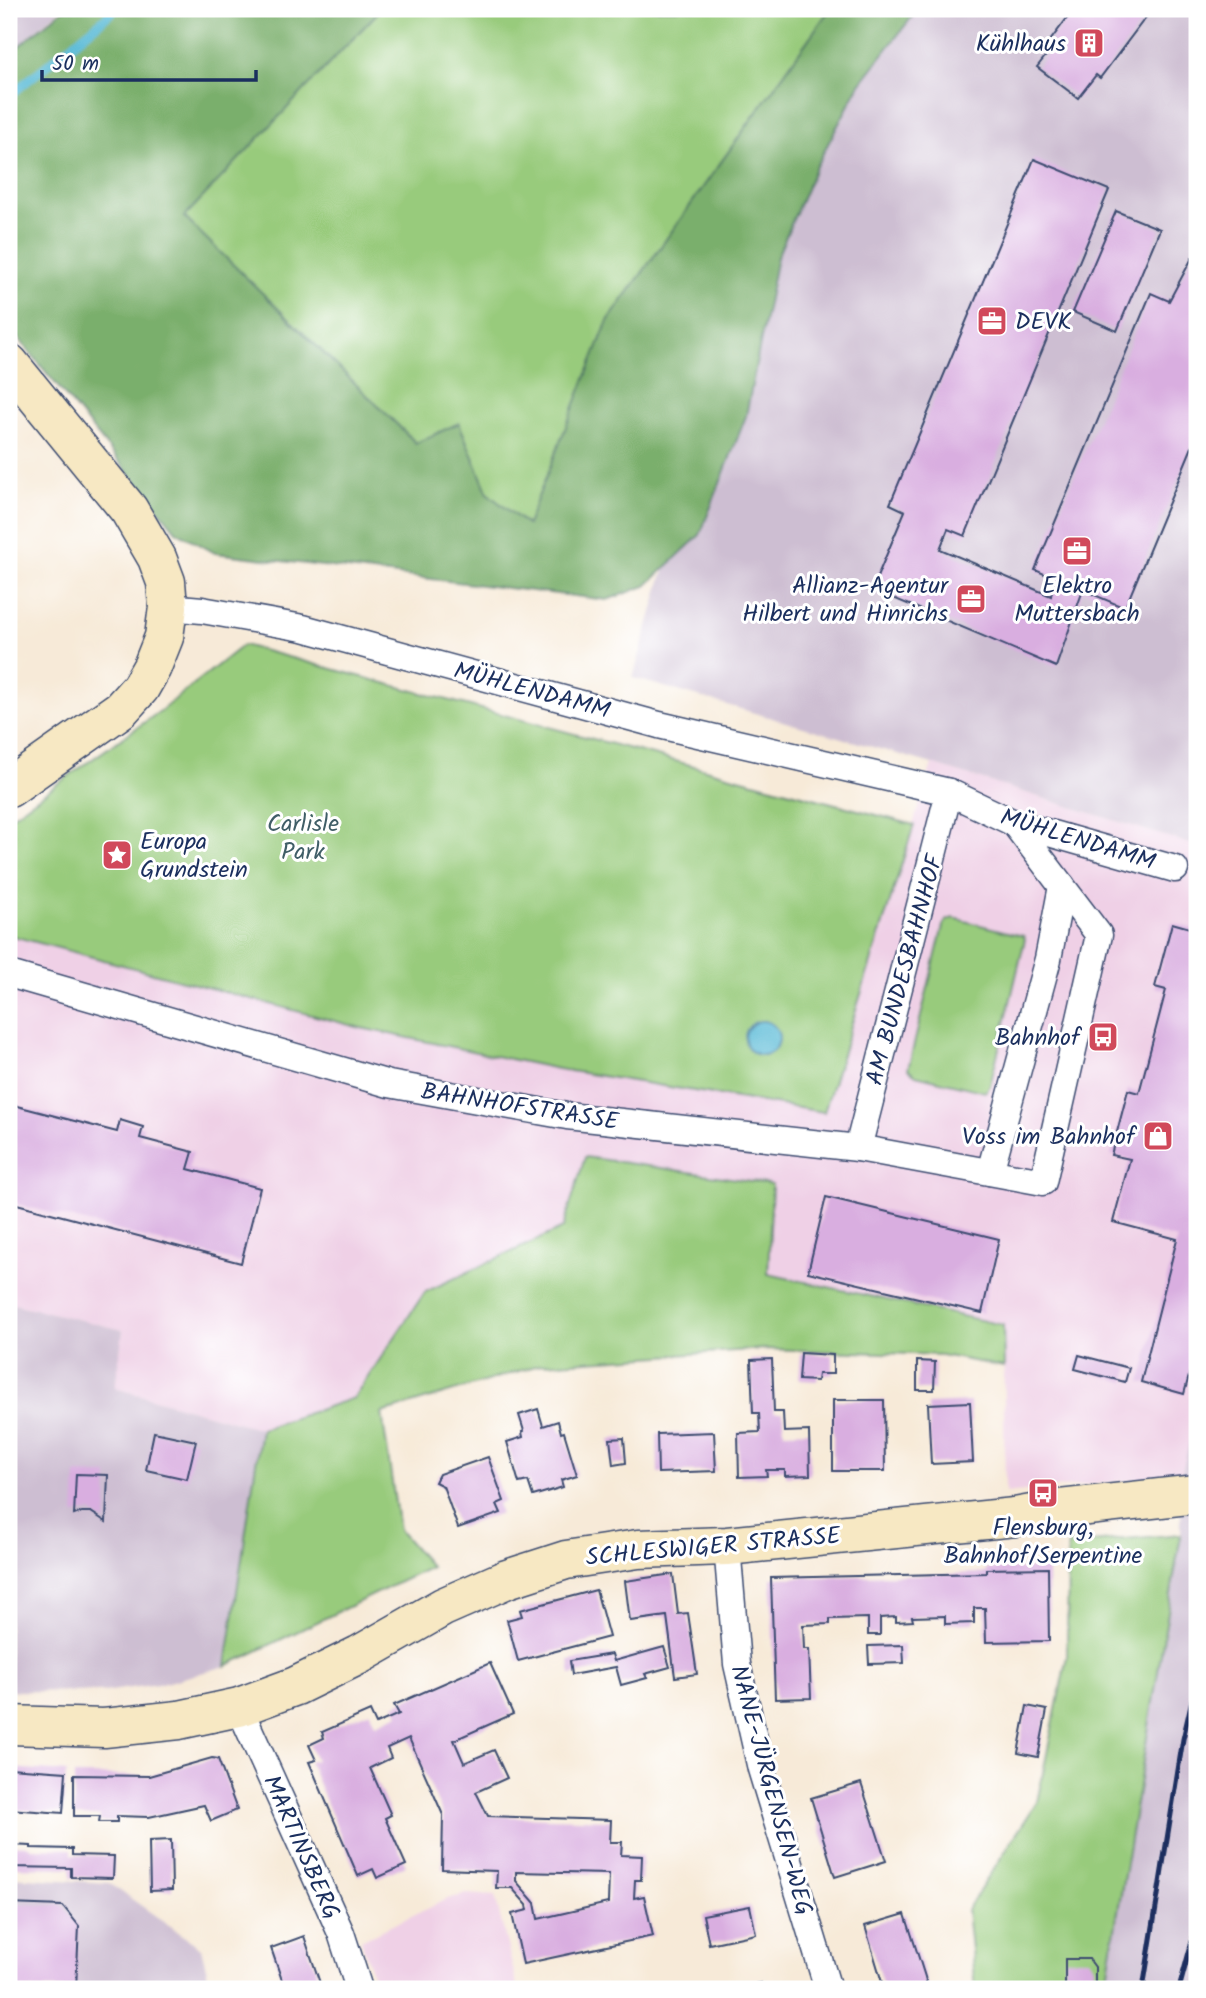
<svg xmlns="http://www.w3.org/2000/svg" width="1206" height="1998" viewBox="0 0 1206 1998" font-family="Kalam,sans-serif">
<rect width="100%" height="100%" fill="#fff"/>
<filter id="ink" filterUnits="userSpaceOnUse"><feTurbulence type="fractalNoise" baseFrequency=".0143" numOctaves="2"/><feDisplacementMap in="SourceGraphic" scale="14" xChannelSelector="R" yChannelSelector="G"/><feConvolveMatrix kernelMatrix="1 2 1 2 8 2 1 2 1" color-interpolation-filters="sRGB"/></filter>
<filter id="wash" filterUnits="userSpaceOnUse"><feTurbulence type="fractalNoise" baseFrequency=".00686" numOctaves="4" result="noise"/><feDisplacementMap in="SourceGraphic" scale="28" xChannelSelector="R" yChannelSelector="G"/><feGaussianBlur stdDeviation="1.57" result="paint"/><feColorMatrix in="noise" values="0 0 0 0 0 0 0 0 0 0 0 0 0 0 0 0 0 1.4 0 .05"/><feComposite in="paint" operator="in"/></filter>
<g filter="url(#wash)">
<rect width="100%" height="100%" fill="#f7ead8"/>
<g fill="#efd0e6">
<path d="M932 764 1197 846V1415L1181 1475 1005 1493 1003 1325 768 1274 771 1184 585 1157 563 1228 425 1292 354 1398 261 1429 115 1388 123 1330 9 1303V935L361 1028 558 1069 823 1112Z"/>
<path d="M467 1894 495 1896 518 1989H377L361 1940 447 1899Z"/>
</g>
<g fill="#cdbed2">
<path d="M9 9H61L9 53Z"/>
<path d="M885 9H1197V846L932 764 633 678 766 216Z"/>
<path d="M9 1303 123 1330 115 1388 261 1429 226 1666 165 1683 104 1692 9 1691Z"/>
<path d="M1197 1412V1989H1105L1181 1534V1475Z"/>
<path d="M9 1877 109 1883 201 1948 211 1989H9Z"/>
</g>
<g fill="#98cb7c" stroke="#5a7d6d" stroke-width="2">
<path d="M381 9H830L608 321 527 525 488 494 459 423 416 443 184 217Z"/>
<path d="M243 645 914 825 824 1112 558 1069 361 1028 9 935V818L159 712Z"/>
<path d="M953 918 1019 935 1024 936 1025 939 990 1086 985 1092 916 1075 908 1069 943 926 946 921Z"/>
<path d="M585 1157 772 1184 768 1274 1003 1325 1004 1367 941 1355 765 1349 542 1364 382 1413 399 1530 431 1567 226 1666 261 1429 354 1398 425 1292 563 1228Z"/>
<path d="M1181 1534 1105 1989H975L967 1910 1037 1802 1067 1656 1068 1544Z"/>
</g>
<path fill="#7aaf6c" stroke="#4a6f65" stroke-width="2" d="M64 9H381L184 217 416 443 459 423 488 494 527 525 608 321 830 9H918L860 84 815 168 777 257 746 416 700 535 646 586 607 600 215 553 176 531 9 327V54Z"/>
<circle fill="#57b9d6" stroke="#39749a" stroke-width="2" cx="762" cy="1038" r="17"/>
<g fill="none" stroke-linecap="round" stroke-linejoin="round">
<path stroke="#57b9d6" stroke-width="9" d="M9 96 116 9"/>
</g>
<g id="blocks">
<g fill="#d9aee0" fill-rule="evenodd">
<path d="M1074 9H1152L1100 78 1096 75 1078 98 1037 67 1055 44 1050 41Z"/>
<path d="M1034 159 1109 190 965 536 948 529 940 549 1051 596 1054 578 1035 570 1151 293 1169 301 1192 258 1197 260V435L1125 608 1083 590 1056 667 872 589 905 511 890 504Z"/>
<path d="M1116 211 1160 229 1117 331 1073 312Z"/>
<path d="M1172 923 1197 930V1346L1184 1394 1141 1382 1177 1239 1113 1222 1130 1159 1111 1155 1128 1090 1139 1093 1166 990 1155 987Z"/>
<path d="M9 1104 117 1132 120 1120 143 1127 140 1138 193 1152 188 1169 260 1188 241 1263 9 1202Z"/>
<path d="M826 1197 999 1239 982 1313 808 1272Z"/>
<path d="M801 1353 833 1355V1374H818L817 1381 799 1380Z"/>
<path d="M1079 1355 1129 1368 1125 1382 1075 1369Z"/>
<path d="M772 1359 774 1412H783L784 1432 809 1431 810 1475 785 1476V1470H766L767 1476 739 1477 738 1433 760 1432 759 1413H753L751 1360Z"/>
<path d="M917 1361 935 1362 934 1390H917Z"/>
<path d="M833 1400H884L885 1471H833Z"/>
<path d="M970 1402 973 1462 931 1464 928 1404Z"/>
<path d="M538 1409 543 1426 558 1421 561 1433 564 1432 577 1475 561 1480 563 1487 533 1496 528 1481 519 1483 507 1442 523 1437 522 1432 524 1431 519 1415Z"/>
<path d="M154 1432 196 1441 187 1479 146 1470Z"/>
<path d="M714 1432 716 1471 658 1473 657 1434Z"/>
<path d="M624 1438 626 1463 613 1465 610 1439Z"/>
<path d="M488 1457 504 1501 497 1504 501 1513 458 1528 443 1486 435 1482 439 1474Z"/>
<path d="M76 1474 108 1475 106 1522 91 1512H82L74 1515Z"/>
<path d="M1048 1568 1049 1641 986 1642 985 1608H974V1623L945 1624V1616L912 1617 913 1621 896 1622V1617L880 1618V1635H868V1618L830 1619V1624L803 1625 804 1649H809L811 1698 775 1699 771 1578 986 1573V1569Z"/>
<path d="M673 1574 678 1614 688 1613 697 1674 675 1677 667 1616 630 1621 625 1581Z"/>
<path d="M596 1590 609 1637 518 1661 507 1620 522 1616 520 1610Z"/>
<path d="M903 1645 904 1663 869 1664 868 1646Z"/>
<path d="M664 1647 670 1667 645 1674 647 1678 621 1685 616 1667 571 1675 569 1661 612 1654 614 1661Z"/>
<path d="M490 1663 513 1714 454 1740 464 1763 494 1750 507 1778 476 1792 488 1816 611 1820 610 1842H622L621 1855 642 1856 641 1880H635L634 1898 644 1896 653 1936 523 1964 512 1914 528 1910 527 1905 512 1888H496L497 1871 442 1869 443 1815 409 1738 387 1748 391 1758 370 1768 391 1815 385 1818 406 1865 377 1878 373 1869 358 1876 309 1762 316 1760 309 1745 324 1738 322 1732 370 1711 376 1724 399 1714 394 1705ZM516 1872 609 1874 608 1903 538 1919 535 1903 516 1881Z"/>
<path d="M1027 1706 1047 1710 1038 1757 1018 1753Z"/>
<path d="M212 1758 218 1759 237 1810 211 1821 204 1805 149 1817 117 1816V1822H99L100 1816H74V1775L149 1776Z"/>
<path d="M9 1768 66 1772 63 1813 9 1809Z"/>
<path d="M861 1783 886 1861 835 1877 811 1798Z"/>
<path d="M171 1840 172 1890 150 1891 149 1841Z"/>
<path d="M9 1845 31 1846V1848L72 1849V1855L114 1856 113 1878 71 1877V1868L9 1867Z"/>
<path d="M9 1904 63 1906 79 1926 76 1989H9Z"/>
<path d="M750 1906 756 1934 709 1944 703 1915Z"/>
<path d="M905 1914 925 1977 928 1989H884L865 1926Z"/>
<path d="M304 1936 322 1989H285L271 1948Z"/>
<path d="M1065 1959H1089L1095 1967V1989H1065Z"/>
<path d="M761 1983 762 1989H734V1988Z"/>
</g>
</g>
</g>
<g filter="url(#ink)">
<use href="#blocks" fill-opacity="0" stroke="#3c4b70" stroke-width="2"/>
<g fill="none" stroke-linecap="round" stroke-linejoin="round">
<g stroke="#3c4b70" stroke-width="29">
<g id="street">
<path d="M168 607 202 610 303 628 659 725 949 792 1014 823 1175 869"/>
<path d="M9 974 389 1084 567 1116 858 1148 1043 1182 1099 935 1014 823"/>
<path d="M858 1148 949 792"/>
<path d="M990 1172 1048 959 1062 886"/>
<path d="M727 1546 737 1664 761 1769 828 1989"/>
<path d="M239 1707 341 1933 359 1989"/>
</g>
</g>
<g stroke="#3c4b70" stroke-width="41">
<g id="secondary">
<path d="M9 363 129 510 157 558 166 582 168 607 164 637 152 667 140 688 121 709 9 788"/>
<path d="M9 1725 104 1728 179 1720 239 1707 296 1686 359 1655 443 1607 507 1579 566 1560 638 1549 727 1546 1015 1517 1060 1509 1197 1494"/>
</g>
</g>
<use href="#street" stroke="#fff" stroke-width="26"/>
<use href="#secondary" stroke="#f7e8c3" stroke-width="38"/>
<g stroke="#1b2f5e" stroke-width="5">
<path d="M1143 1989 1183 1739 1197 1678"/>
<path d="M1179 1989 1197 1923"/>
</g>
</g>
</g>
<defs>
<g id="building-square" transform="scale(1.575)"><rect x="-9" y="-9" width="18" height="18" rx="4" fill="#d1495b" stroke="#fff"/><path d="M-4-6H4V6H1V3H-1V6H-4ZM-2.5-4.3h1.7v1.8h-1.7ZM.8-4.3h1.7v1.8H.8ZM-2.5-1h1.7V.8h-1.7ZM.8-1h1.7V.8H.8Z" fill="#fff"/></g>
<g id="office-square" transform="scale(1.575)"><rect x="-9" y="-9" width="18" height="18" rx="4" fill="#d1495b" stroke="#fff"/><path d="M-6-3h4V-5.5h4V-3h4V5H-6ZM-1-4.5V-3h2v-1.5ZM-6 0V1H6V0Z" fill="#fff"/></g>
<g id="sight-square" transform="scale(1.575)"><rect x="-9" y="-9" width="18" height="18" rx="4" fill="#d1495b" stroke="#fff"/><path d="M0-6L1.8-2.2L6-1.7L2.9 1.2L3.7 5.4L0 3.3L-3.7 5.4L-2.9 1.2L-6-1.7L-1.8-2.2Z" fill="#fff"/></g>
<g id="bus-square" transform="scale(1.575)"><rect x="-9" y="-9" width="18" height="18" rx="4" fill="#d1495b" stroke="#fff"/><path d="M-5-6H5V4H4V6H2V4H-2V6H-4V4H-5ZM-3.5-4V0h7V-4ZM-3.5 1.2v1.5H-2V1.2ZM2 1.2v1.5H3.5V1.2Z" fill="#fff"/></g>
<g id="shop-square" transform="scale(1.575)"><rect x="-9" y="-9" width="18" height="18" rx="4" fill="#d1495b" stroke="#fff"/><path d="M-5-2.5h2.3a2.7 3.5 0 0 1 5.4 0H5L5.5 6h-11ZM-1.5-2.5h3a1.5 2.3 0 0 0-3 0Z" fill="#fff"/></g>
</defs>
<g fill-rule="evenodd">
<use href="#building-square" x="1089" y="43"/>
<use href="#office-square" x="992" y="321"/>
<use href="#office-square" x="1077" y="551"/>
<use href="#office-square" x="971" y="599"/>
<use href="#sight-square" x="117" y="855"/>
<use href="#bus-square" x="1103" y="1037"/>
<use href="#shop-square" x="1158" y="1136"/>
<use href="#bus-square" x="1043" y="1493"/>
</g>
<g text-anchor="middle" stroke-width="6" stroke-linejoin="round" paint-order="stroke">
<g font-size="24" fill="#1b2f5e" stroke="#fff" text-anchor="end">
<text x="1066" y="51">Kühlhaus</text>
<text x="1015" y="329" text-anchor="start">DEVK</text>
<text x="948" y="593">Allianz-Agentur<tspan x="948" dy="28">Hilbert und Hinrichs</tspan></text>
<text x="1077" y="593" text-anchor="middle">Elektro<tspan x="1077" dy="28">Muttersbach</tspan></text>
<text x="140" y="849" text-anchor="start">Europa<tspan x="140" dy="28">Grundstein</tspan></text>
<text x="1080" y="1045">Bahnhof</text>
<text x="1135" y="1144">Voss im Bahnhof</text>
<text x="1043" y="1535" text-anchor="middle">Flensburg,<tspan x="1043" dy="28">Bahnhof/Serpentine</tspan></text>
</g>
<g font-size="24" fill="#1b2f5e" stroke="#fff">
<text transform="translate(532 690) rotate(15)" y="8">MÜHLENDAMM</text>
<text transform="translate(1078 839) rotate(17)" y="8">MÜHLENDAMM</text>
<text transform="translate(904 970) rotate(-75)" y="8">AM BUNDESBAHNHOF</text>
<text transform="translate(520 1106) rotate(9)" y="8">BAHNHOFSTRASSE</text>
<text transform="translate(713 1546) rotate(-5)" y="8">SCHLESWIGER STRASSE</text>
<text transform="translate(772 1790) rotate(75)" y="8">NANE-JÜRGENSEN-WEG</text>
<text transform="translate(302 1847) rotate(66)" y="8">MARTINSBERG</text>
</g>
<g font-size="24" fill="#405e67" stroke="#fff">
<text x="303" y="831">Carlisle<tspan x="303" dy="28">Park</tspan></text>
</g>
</g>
<rect width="1206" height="1998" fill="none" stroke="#fff" stroke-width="35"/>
<path d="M42 70v10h214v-10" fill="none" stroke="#1b2f5e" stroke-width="3.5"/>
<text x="52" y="70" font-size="21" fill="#1b2f5e" stroke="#ffffff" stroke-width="5" paint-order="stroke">50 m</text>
</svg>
